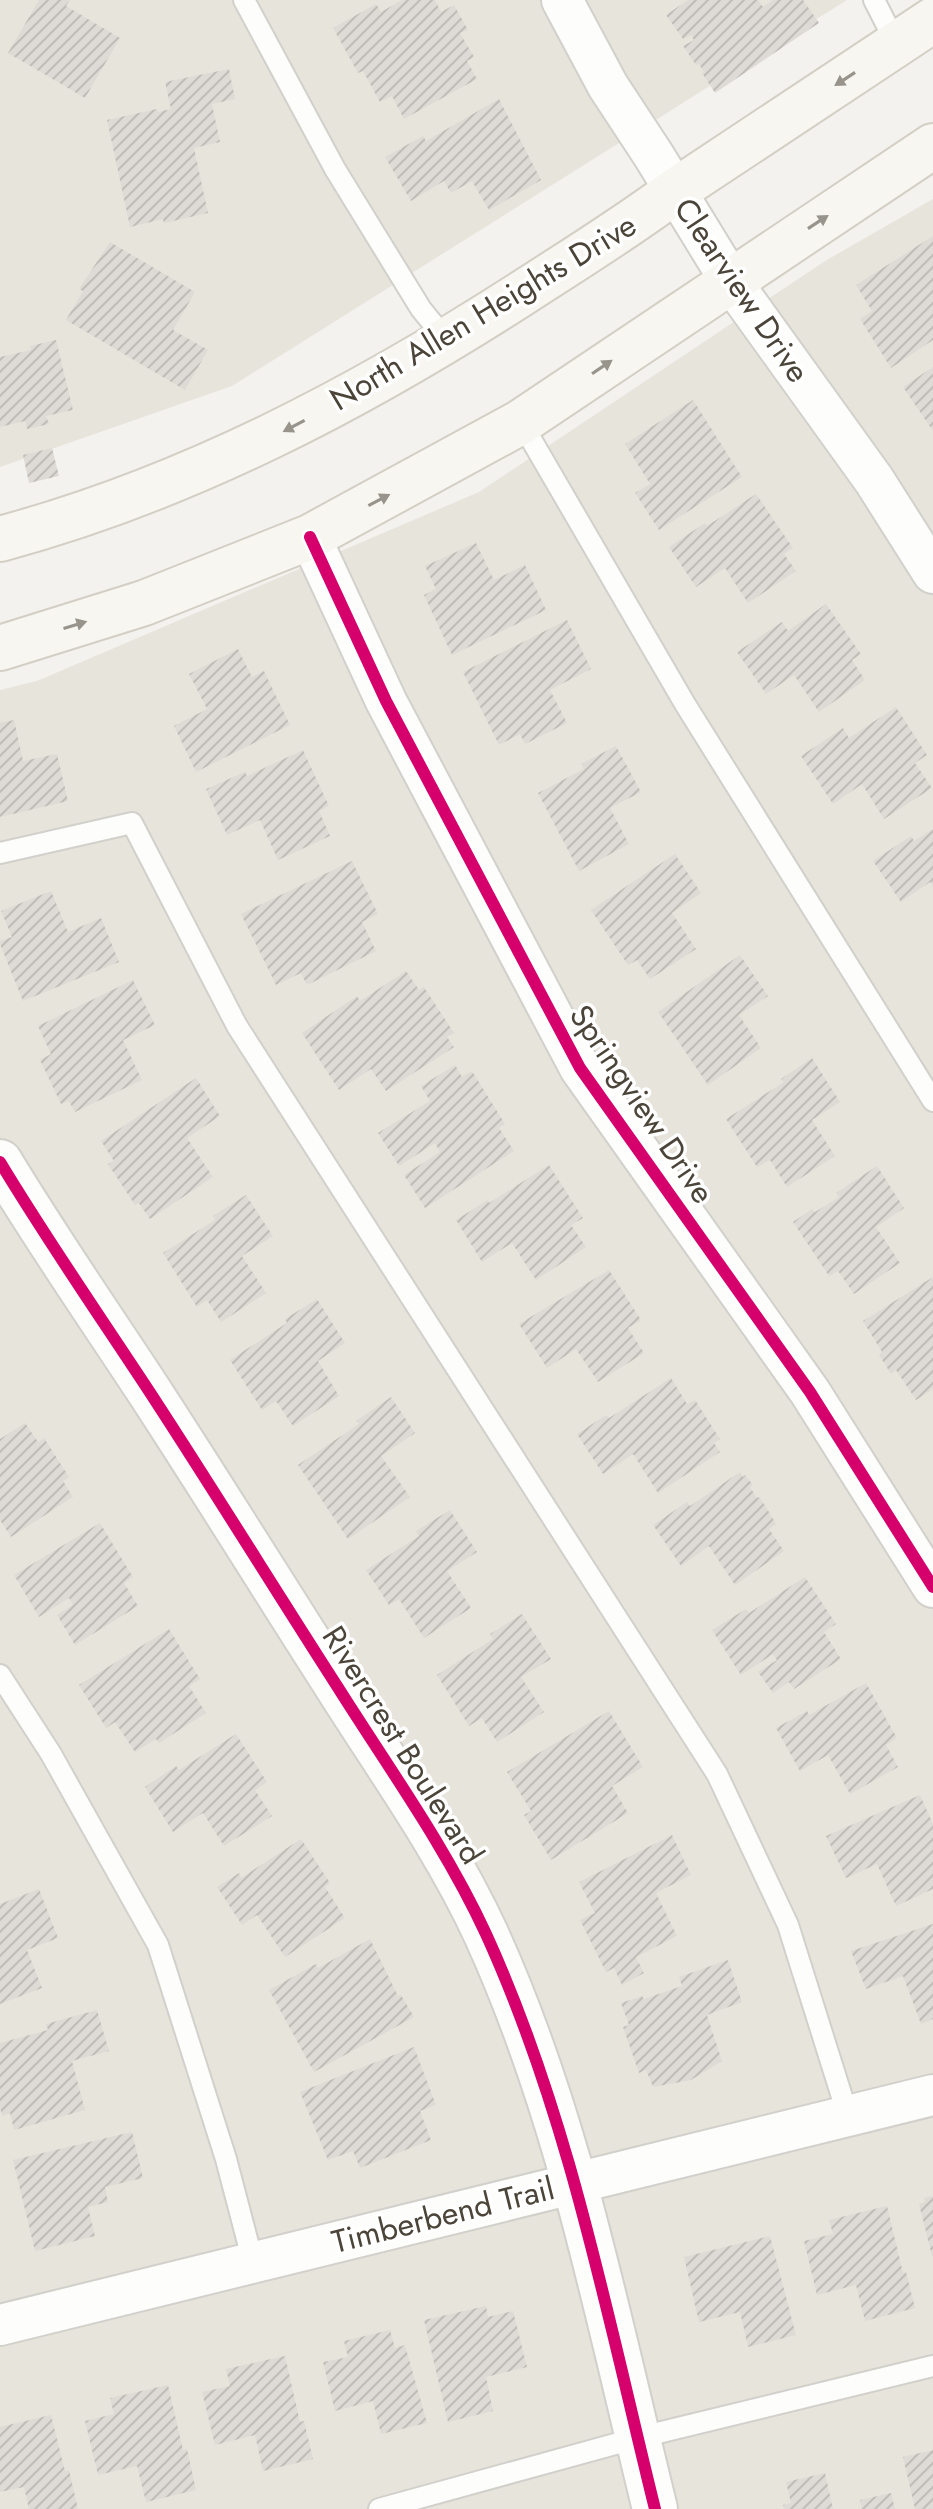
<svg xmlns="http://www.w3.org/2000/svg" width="933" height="2509" viewBox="0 0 933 2509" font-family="Jost,sans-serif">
<defs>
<pattern id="building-hatch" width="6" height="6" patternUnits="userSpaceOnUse" patternTransform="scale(2)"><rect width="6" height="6" fill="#dedbd6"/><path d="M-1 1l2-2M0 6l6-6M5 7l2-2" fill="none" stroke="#c0bdb8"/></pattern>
</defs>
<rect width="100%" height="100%" fill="#f4f2ee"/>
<g fill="#e7e4dc">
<path d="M0 0H847L232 386 0 467Z"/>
<path d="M933 199V2509H0V690L37 681 479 492 825 261Z"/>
</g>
<g fill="url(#building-hatch)">
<path d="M39 0H70L66 6 120 38 85 98 8 53Z"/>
<path d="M402 0H435L441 12 454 5 468 30 460 33 474 57 467 61 477 79 404 119 392 96 380 102 363 71 358 73 333 28 376 4 381 12Z"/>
<path d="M688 0H758L763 7 773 0H803L819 23 715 93 702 73 704 72 699 64 696 65 683 46 694 40 691 35 683 39 666 15Z"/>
<path d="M229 69 235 99 212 104 220 142 194 148 208 213 164 223 163 219 130 227 107 120 157 109 158 112 171 109 165 82Z"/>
<path d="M499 99 541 180 489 210 472 181 451 193 444 181 411 201 385 157 423 136 426 141Z"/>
<path d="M933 236V340L891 368 860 319 872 311 856 285Z"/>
<path d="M110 242 195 292 173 330 208 350 185 390 66 320 83 291 79 289Z"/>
<path d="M56 340 73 410 46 416 49 424 27 429 25 421 0 427V357L31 350 30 346Z"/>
<path d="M933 367V431L903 387Z"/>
<path d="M693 400 742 477 659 530 635 493 650 484 625 444Z"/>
<path d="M52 448 59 476 29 483 23 455Z"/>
<path d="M756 494 793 548 784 554 796 571 748 603 725 568 696 587 669 547 705 523 707 526Z"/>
<path d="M476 543 494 580 525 565 546 610 452 655 424 595 436 589 425 566Z"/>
<path d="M826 604 861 654 852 660 865 680 819 712 794 675 766 694 737 652 782 622 788 631Z"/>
<path d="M567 620 591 669 550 690 567 723 525 744 520 734 499 745 463 672Z"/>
<path d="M238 649 252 677 264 671 290 725 196 772 174 726 207 709 189 674Z"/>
<path d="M896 707 927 755 915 763 932 788 884 819 862 784 833 804 801 756 843 728 849 738Z"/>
<path d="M14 720 23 761 57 754 68 801 0 817V723Z"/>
<path d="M616 746 641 792 610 808 629 844 579 871 538 793 584 769 581 764Z"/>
<path d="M303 750 329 806 319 811 330 836 278 860 260 820 227 835 206 789 245 772 247 776Z"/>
<path d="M933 829V886L930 882 901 902 873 861 911 836 914 841Z"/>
<path d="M675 854 701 893 672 913 696 949 650 979 637 960 628 965 591 910Z"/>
<path d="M352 861 378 914 362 922 376 951 307 985 301 973 276 985 241 914Z"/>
<path d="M51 891 68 932 101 918 119 962 23 1001 0 944V941L12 937 1 911Z"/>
<path d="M740 955 768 996 739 1015 761 1048 708 1085 658 1012Z"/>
<path d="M406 971 419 990 424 987 454 1033 447 1037 454 1047 386 1091 371 1069 339 1090 302 1033 357 996 360 1001Z"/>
<path d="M133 980 155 1025 123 1040 142 1080 75 1112 69 1101 61 1104 40 1060 51 1054 38 1026Z"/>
<path d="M812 1058 840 1102 812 1120 835 1156 787 1187 770 1160 757 1167 726 1119 784 1082 781 1079Z"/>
<path d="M455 1065 462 1077 472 1071 505 1124 499 1128 514 1151 425 1208 404 1175 440 1152 435 1143 399 1166 378 1133 430 1101 421 1086Z"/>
<path d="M196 1078 220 1116 187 1138 213 1177 150 1219 139 1203 135 1205 108 1164 114 1161 101 1141Z"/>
<path d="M549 1165 583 1218 571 1225 586 1247 536 1280 512 1243 482 1262 456 1220 488 1200 489 1203Z"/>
<path d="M877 1166 904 1208 876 1227 900 1263 854 1294 838 1271 829 1276 793 1222 812 1209 815 1212 839 1197 836 1193Z"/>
<path d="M246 1195 273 1236 242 1256 266 1293 221 1322 207 1300 197 1307 163 1253 215 1220 213 1216Z"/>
<path d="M609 1270 641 1320 628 1328 644 1353 598 1382 576 1349 547 1368 519 1324Z"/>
<path d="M933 1277V1389L916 1400 896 1370 891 1374 879 1355 882 1352 863 1321Z"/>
<path d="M317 1299 345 1343 318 1361 339 1396 293 1426 276 1401 262 1410 230 1360 287 1323 285 1319Z"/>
<path d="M671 1378 687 1404 695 1400 720 1439 714 1443 720 1452 658 1493 633 1454 603 1474 577 1434 606 1415 609 1418Z"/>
<path d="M391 1397 415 1433 381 1456 410 1497 348 1539 298 1465 359 1424 356 1421Z"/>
<path d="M25 1423 38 1442 44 1438 69 1477 63 1481 73 1497 11 1537 0 1520V1439Z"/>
<path d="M740 1472 743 1477 745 1475 753 1485 750 1487 757 1498 759 1497 766 1507 776 1524 769 1529 784 1551 735 1585 709 1546 681 1566 653 1525 687 1502 690 1506Z"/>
<path d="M450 1510 477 1552 447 1571 471 1608 424 1638 399 1599 389 1605 366 1570 419 1536 416 1531Z"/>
<path d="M100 1523 133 1577 124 1583 138 1606 75 1645 57 1615 73 1605 69 1598 39 1617 14 1575Z"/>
<path d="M805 1577 836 1624 824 1632 841 1659 794 1689 789 1682 773 1693 758 1672 777 1660 773 1654 741 1675 712 1630 746 1609 749 1613Z"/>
<path d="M522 1614 551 1659 521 1677 544 1712 497 1742 482 1718 469 1726 437 1675 493 1639 490 1634Z"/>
<path d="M169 1629 200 1679 189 1686 206 1713 159 1743 156 1739 135 1752 115 1722 106 1728 79 1685Z"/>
<path d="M866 1683 897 1738 886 1745 898 1767 850 1794 828 1755 800 1771 776 1728 807 1711 809 1715Z"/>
<path d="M609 1711 643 1767 612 1786 628 1813 551 1860 524 1815 531 1811 507 1772Z"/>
<path d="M236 1734 267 1782 255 1790 272 1816 224 1846 203 1813 173 1832 145 1787 176 1766 179 1770Z"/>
<path d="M920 1795 933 1824V1889L896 1906 877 1864 846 1878 826 1836Z"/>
<path d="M672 1835 691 1875 656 1893 677 1936 636 1957 644 1973 622 1985 614 1968 606 1972 580 1920 595 1913 579 1882Z"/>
<path d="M301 1839 330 1883 325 1887 345 1918 285 1957 257 1915 242 1925 217 1887 239 1873 241 1878Z"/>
<path d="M39 1889 58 1938 27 1950 42 1988 0 2004V1904Z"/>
<path d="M933 1924V2019L921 2024 903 1976 866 1989 851 1951Z"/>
<path d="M370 1939 398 1996 401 1995 414 2017 314 2072 269 1990 316 1964 318 1968Z"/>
<path d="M728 1960 742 2002 707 2015 722 2061 691 2080 653 2087 646 2070 639 2073 623 2027 629 2025 621 2003 642 1996 644 1999 682 1986 679 1977Z"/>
<path d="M97 2010 109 2051 72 2061 85 2110 14 2130 10 2113 2 2116 0 2107V2043L48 2030 46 2024Z"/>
<path d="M414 2047 436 2105 420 2111 431 2140 360 2168 353 2151 328 2160 300 2092Z"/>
<path d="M132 2132 143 2178 105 2187 108 2202 88 2207 95 2236 35 2251 13 2160Z"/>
<path d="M933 2196V2256H932L919 2204 925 2202 924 2198Z"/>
<path d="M887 2206 903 2273 906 2272 915 2308 865 2321 856 2285 817 2295 804 2241 833 2234 829 2220Z"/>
<path d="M770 2236 796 2335 748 2347 740 2312 699 2322 684 2257Z"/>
<path d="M486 2306 488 2317 513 2311 527 2367 486 2377 493 2411 448 2422 424 2320Z"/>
<path d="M390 2330 395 2348 405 2345 427 2423 381 2434 373 2401 335 2411 323 2362 348 2357 344 2341Z"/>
<path d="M285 2356 300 2422 304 2421 313 2459 263 2471 255 2435 215 2445 202 2392 230 2386 226 2369Z"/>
<path d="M168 2385 183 2450 187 2449 196 2490 146 2502 137 2466 98 2475 85 2421 114 2414 110 2398Z"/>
<path d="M51 2415 65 2471 69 2470 78 2509H29L24 2487 0 2492V2427Z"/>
<path d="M933 2450V2509H915L903 2457Z"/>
<path d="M825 2473 833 2509H784L783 2505 791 2503 786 2482Z"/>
<path d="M891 2493 895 2509H862L860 2500Z"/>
</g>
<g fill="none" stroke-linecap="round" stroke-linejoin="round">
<g stroke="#d2d0cb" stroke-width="24">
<g id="service">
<path d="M244 0 335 169 421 309 447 341"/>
<path d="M874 0 897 45"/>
<path d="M521 422 685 704 933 1101"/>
<path d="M0 853 132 823 237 1026 717 1774 788 1925 848 2116"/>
<path d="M0 1675 51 1754 158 1945 226 2159 253 2262"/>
<path d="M379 2509 637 2438 933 2366"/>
</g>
</g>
<g stroke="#d2d0cb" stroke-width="44">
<g id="minor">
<path d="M562 0 608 86 654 156 730 280 874 480 933 573"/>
<path d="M310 537 386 701 580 1068 810 1392 933 1587"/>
<path d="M0 2325 933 2095"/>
</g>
</g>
<g stroke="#d2d0cb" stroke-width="48">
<path id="tertiary" d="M0 1162C47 1240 99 1315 149 1391 213 1489 274 1588 337 1686 388 1767 446 1847 486 1934 569 2116 607 2315 655 2509"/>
</g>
<g stroke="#d3cfc5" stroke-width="48">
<g id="secondary">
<path d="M0 539C189 488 361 397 524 292 575 259 627 227 675 191L933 20"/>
<path d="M0 648 144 603 310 537 521 422 933 146"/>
</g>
</g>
<use href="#service" stroke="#fdfdfc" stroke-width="20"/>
<use href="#minor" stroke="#fdfdfc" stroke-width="40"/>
<use href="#tertiary" stroke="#fdfdfc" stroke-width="44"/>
<use href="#secondary" stroke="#f7f6f1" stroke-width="44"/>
<g stroke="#fff" stroke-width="17">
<g id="cycleway">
<path d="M310 537 386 701 580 1068 810 1392 933 1587"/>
<path d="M0 1162C47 1240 99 1315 149 1391 213 1489 274 1588 337 1686 388 1767 446 1847 486 1934 569 2116 607 2315 655 2509"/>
</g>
</g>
<use href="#cycleway" stroke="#d6006c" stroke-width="12"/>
</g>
<defs><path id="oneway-solid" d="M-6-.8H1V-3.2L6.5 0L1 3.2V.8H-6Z" transform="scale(2)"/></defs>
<g fill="#98948c">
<use href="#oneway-solid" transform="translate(845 79) rotate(147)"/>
<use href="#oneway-solid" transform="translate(818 222) rotate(-33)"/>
<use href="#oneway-solid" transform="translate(602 367) rotate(-34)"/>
<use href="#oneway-solid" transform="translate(294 426) rotate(152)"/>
<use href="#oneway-solid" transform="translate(379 500) rotate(-28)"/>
<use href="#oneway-solid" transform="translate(75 625) rotate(-17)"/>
</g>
<g text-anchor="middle" stroke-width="7" stroke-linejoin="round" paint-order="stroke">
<g font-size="32" fill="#4b4439" stroke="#fff">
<text transform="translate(742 290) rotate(56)" y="11">Clearview Drive</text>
<text transform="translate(483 312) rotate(-31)" y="11">North Allen Heights Drive</text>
<text transform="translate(642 1104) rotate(56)" y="11">Springview Drive</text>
<text transform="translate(403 1745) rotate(58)" y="11">Rivercrest Boulevard</text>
<text transform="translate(443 2215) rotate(-14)" y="11">Timberbend Trail</text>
</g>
</g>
</svg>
